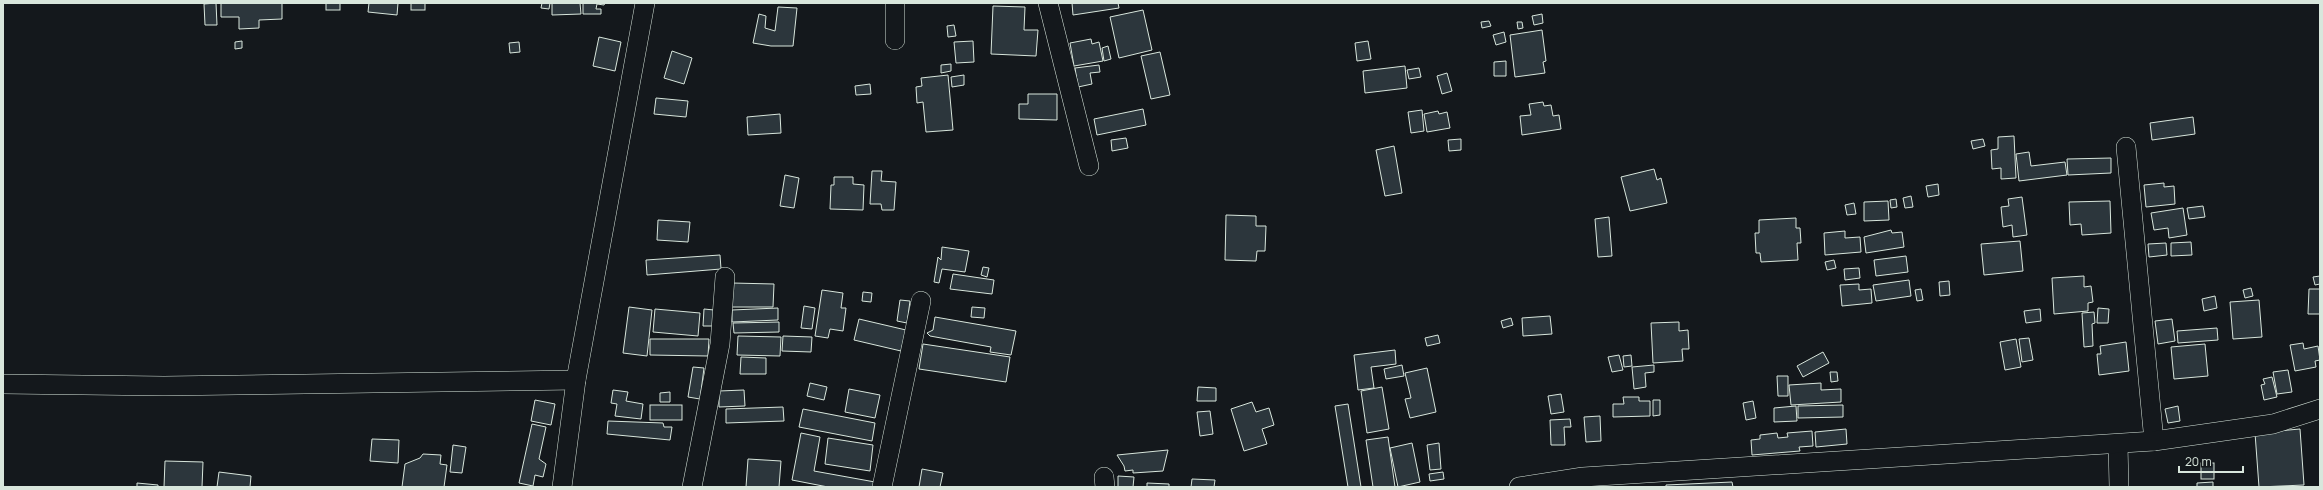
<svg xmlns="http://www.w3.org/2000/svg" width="2323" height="490" viewBox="0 0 2323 490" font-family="Manrope,sans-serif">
<rect width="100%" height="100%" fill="#14181c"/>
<g fill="#2c363c" stroke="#d8e6dc">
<path d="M216 3 217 25H205L204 4Z"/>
<path d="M221 3H282V19L259 20V28L239 29V17H221Z"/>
<rect x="326" y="3" width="14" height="7"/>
<path d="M369 3H398L397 15 368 12Z"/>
<rect x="411" y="3" width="14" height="7"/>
<path d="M542 3H550L549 9 541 8Z"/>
<path d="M552 3H580L581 14 552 15Z"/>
<path d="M583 3H605L604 5 597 4 596 9H601V14H583Z"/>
<path d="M1072 3H1118L1119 8 1073 15Z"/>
<path d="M993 6 1025 7 1024 30H1038L1036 56 991 54Z"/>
<path d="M778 7 797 8 793 46H771L753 43 759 14 766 16 765 28 775 31Z"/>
<path d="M1143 10 1152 50 1119 58 1110 17Z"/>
<path d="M1542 14 1543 23 1534 25 1532 16Z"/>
<path d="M1489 21 1491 26 1482 28 1481 22Z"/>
<path d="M1517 22H1522L1523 28 1518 29Z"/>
<path d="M954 25 956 36 948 37 947 26Z"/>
<path d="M1542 30 1546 61 1543 62 1545 73 1515 77 1510 35Z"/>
<path d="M1504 32 1506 42 1496 45 1493 35Z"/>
<path d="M599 37 621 42 615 71 593 66Z"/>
<path d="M1091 39 1092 44 1099 42 1103 61 1074 66 1070 43Z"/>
<path d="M242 41V48L235 49V42Z"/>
<path d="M973 41 974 62 956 63 954 42Z"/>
<path d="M1368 41 1371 59 1357 61 1355 43Z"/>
<path d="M519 42 520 52 510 53 509 43Z"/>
<path d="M1108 46 1111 59 1104 61 1102 48Z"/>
<path d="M672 51 692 58 684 84 664 78Z"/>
<path d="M1160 52 1170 95 1151 99 1141 56Z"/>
<path d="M1506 61V76H1494V62Z"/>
<path d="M951 64V71L941 73V65Z"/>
<path d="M1099 65 1100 72 1090 73 1092 84 1078 87 1075 68Z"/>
<path d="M1405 66 1407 88 1365 93 1363 71Z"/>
<path d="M1419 68 1421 77 1409 79 1407 70Z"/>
<path d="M1447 73 1452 91 1442 94 1437 76Z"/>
<path d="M948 75 953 130 926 132 923 102 917 103 916 87 922 86 921 78Z"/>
<path d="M964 75V85L952 87 951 77Z"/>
<path d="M870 84 871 94 856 95 855 86Z"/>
<path d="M1028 94H1057V120L1019 119V104H1028Z"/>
<path d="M656 98 688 101 686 117 654 114Z"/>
<path d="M1543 102 1544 106 1551 105 1553 116 1559 115 1561 129 1522 135 1520 116 1531 115 1529 104Z"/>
<path d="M1143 109 1146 125 1097 135 1094 119Z"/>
<path d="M1422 110 1424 131 1411 133 1408 112Z"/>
<path d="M1438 111 1439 114 1447 112 1450 128 1427 132 1424 114Z"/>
<path d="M780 114 781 133 748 135 747 117Z"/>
<path d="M2193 117 2195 134 2152 140 2150 123Z"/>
<path d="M2014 136 2016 178 2001 179V168L1992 169 1991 150 1998 149V137Z"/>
<path d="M1126 138 1128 148 1112 151 1111 140Z"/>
<path d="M1461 139V150L1449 151 1448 140Z"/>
<path d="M1983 139 1985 146 1973 149 1971 141Z"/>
<path d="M1394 146 1402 193 1385 196 1376 150Z"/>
<path d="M2029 152 2031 166 2065 162 2067 175 2019 181 2016 154Z"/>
<path d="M2111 158V173L2068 175 2067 159Z"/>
<path d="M1654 169 1657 180 1661 178 1667 203 1630 211 1621 177Z"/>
<path d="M872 171H882L881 181 896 182 894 210H882L881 204H870Z"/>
<path d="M785 175 799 178 794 208 780 206Z"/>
<path d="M834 177H853V184L864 185 863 210 830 209 831 185H834Z"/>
<path d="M2164 183V187L2174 186 2175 204 2146 207 2144 185Z"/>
<path d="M1938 184 1939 195 1928 197 1926 186Z"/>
<path d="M1911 196 1913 207 1905 208 1903 198Z"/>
<path d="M2022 197 2027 235 2013 237 2012 225 2003 227 2001 207 2009 206 2008 199Z"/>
<path d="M1896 199 1897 207 1891 208 1890 200Z"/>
<path d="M1888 201 1889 220 1864 221V202Z"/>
<path d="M2110 201 2111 233 2082 235 2081 224 2070 225 2069 202Z"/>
<path d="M1854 203 1856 214 1847 215 1845 205Z"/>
<path d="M2203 206 2205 217 2189 219 2187 208Z"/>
<path d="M2183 208 2187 235 2169 238 2168 228 2154 230 2151 213Z"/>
<path d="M1226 215 1256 216V226H1266L1265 251H1257L1256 261 1225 260Z"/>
<path d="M1609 217 1612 256 1598 257 1595 219Z"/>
<path d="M1796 218V228H1800L1801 243H1797L1798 260 1761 262 1760 253H1756L1755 233H1759V220Z"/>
<path d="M658 220 690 222 688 242 657 240Z"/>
<path d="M1891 230 1892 233 1902 232 1904 247 1866 253 1864 237Z"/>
<path d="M1845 231V238L1860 237 1861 252 1825 255 1824 233Z"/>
<path d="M2020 241 2023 271 1984 275 1981 244Z"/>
<path d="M2191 242 2192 255 2171 256V243Z"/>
<path d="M2166 243 2167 255 2149 257 2148 244Z"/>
<path d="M942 247 969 251 965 272 942 269 939 283 934 282 938 257 941 260Z"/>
<path d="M720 255 721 269 647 275 646 260Z"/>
<path d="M1906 256 1908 272 1876 276 1874 260Z"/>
<path d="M1834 260 1836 268 1827 270 1825 262Z"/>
<path d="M983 267 989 268 987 277 981 275Z"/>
<path d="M1859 268 1860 278 1845 280 1844 269Z"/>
<path d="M953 274 994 280 992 294 950 289Z"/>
<path d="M2084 276V287L2091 286 2093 302 2088 303V311L2054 314 2052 278Z"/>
<path d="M2320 276V284L2315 285 2313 277Z"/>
<path d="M1909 280 1911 296 1876 301 1873 285Z"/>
<path d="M1949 281 1950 295 1940 296 1939 282Z"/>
<path d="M732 283 774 284 773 307H731Z"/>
<path d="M1859 284V290L1871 289 1872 303 1842 306 1840 285Z"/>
<path d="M2251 288 2253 296 2245 298 2243 290Z"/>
<path d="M1921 289 1923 300 1917 301 1915 290Z"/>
<path d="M2309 289H2320V314H2308Z"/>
<path d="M822 290 843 293 841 308H846L843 331 830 329 828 338 815 336Z"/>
<path d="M863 292 872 293 871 302 862 301Z"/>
<path d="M2215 296 2217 308 2204 311 2202 299Z"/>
<path d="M900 300 910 301 907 323 897 321Z"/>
<path d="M2259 300 2262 337 2233 339 2230 302Z"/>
<path d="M804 306 815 308 812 329 801 328Z"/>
<path d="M629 307 652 310 647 356 623 353Z"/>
<path d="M972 307 985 308 984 318 971 317Z"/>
<path d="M778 308V320L732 322V310Z"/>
<path d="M2098 308 2109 309 2108 323H2097Z"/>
<path d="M655 309 700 313 698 336 653 332Z"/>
<path d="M704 309 714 310 713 326H703Z"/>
<path d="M2040 309 2041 321 2026 323 2024 311Z"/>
<path d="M2094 312 2095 323 2092 324 2093 346 2084 347 2082 313Z"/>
<path d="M1550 316 1552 334 1523 336 1522 318Z"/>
<path d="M935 317 1016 331 1011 355 990 352 991 347 930 336 927 333 933 330Z"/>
<path d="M1511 318 1513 325 1503 328 1501 321Z"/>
<path d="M859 319 906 330 901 351 854 340Z"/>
<path d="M2172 319 2175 341 2158 344 2155 321Z"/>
<path d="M779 322V332L734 333 733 323Z"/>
<path d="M1679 322V331L1688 330 1689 349H1682L1683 361 1653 363 1651 323Z"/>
<path d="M2217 328 2218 340 2178 343 2177 331Z"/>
<path d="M1438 335 1440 343 1427 346 1425 338Z"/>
<path d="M738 336 781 337 780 356 737 355Z"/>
<path d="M783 336 812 337 811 352 782 351Z"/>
<path d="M2029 338 2033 360 2022 362 2019 339Z"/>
<path d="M650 339H709L708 356 650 355Z"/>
<path d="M2016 339 2021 367 2005 370 2000 342Z"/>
<path d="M2126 342 2129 371 2099 375 2097 354H2101L2100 346Z"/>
<path d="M2303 343 2304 349 2318 346 2320 360 2315 361 2316 367 2295 371 2290 345Z"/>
<path d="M923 344 1010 357 1006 382 919 369Z"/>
<path d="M2205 344 2208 376 2174 379 2171 347Z"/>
<path d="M1395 350 1396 364 1371 367 1374 388 1358 390 1354 355Z"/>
<path d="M1823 352 1829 363 1803 377 1797 366Z"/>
<path d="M1619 355 1623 370 1612 372 1608 357Z"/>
<path d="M1631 355 1632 366 1624 367 1623 356Z"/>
<path d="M741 357 766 358V374H740Z"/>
<path d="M1402 365 1404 376 1386 379 1384 369Z"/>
<path d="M1654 365V372L1645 373 1646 387 1634 389 1632 367Z"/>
<path d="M693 367 704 368 700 399 688 397Z"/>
<path d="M1427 368 1436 412 1410 418 1405 399 1411 398 1405 373Z"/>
<path d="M2288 370 2292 392 2277 394 2273 372Z"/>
<path d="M1830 372H1837L1838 381 1831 382Z"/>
<path d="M1777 376H1788V396H1778Z"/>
<path d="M2272 377 2277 397 2264 400 2261 385 2265 384 2263 379Z"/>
<path d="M810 383 827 387 824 400 807 396Z"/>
<path d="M1821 383V390L1841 389V402L1791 405 1789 385Z"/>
<path d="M1198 387 1216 388V401H1197Z"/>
<path d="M1382 387 1389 429 1367 433 1361 391Z"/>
<path d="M849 389 880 395 875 418 845 412Z"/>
<path d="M613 390 628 392 626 401 643 404 641 419 615 416 617 404 611 403Z"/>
<path d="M744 390 745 406 719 407V391Z"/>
<path d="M670 392V402H660V393Z"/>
<path d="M1561 394 1564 412 1551 414 1548 396Z"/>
<path d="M1623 397H1639V401H1650V416L1613 417V404H1624Z"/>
<path d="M535 400 555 404 551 425 531 421Z"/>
<path d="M1653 400H1660V415L1653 416Z"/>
<path d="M1753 401 1756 418 1746 420 1743 403Z"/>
<path d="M1252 402 1256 412 1269 408 1274 425 1262 429 1267 444 1244 451 1231 409Z"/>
<path d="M1348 404 1361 487H1348L1335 406Z"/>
<rect x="650" y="405" width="32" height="15"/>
<path d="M1843 405V417L1798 418V406Z"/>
<path d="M1796 406 1797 421 1774 422V408Z"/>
<path d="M2178 406 2180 421 2168 423 2165 409Z"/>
<path d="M783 407 784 421 726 423V409Z"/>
<path d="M803 409 875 423 872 441 799 427Z"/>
<path d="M1210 411 1213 434 1200 436 1197 412Z"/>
<path d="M1600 416 1601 441 1586 442 1584 417Z"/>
<path d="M1570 419 1571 427H1564L1565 445H1551L1550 420Z"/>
<path d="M608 421 663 423 664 427H672L670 440 607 434Z"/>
<path d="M532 424 546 427 539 459 546 464 543 477 535 475 533 486 519 483Z"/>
<path d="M1846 429 1847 444 1816 447 1815 432Z"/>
<path d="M2300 429 2304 485 2259 487 2255 433Z"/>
<path d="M1812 431 1813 446 1799 447 1800 451 1752 455 1751 440 1760 439V435L1777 433 1778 438 1788 437 1787 433Z"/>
<path d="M801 433 820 437 814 471 875 482 874 487H828L792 480Z"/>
<path d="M1388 437 1395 487H1373L1366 440Z"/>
<path d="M828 438 873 445 870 471 825 464Z"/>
<path d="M372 439 399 440 398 463 370 461Z"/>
<path d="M1412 443 1420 482 1398 487 1390 448Z"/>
<path d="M1439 443 1441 469 1430 470 1427 445Z"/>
<path d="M453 445 466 447 462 473 450 472Z"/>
<path d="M1168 450 1163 471 1133 473V470L1125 471 1124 466 1117 455Z"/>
<path d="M423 454 441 455 440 464 447 465 444 487H402L405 464 420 458Z"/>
<path d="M748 459 781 461 779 487H746Z"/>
<path d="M165 461 203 462 202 487H164Z"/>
<rect x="2201" y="463" width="13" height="16"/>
<path d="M922 469 943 473 940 487H919Z"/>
<path d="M219 472 251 476 250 487H217Z"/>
<path d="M1443 472 1444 479 1430 481 1429 474Z"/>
<path d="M1118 476 1134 477 1133 487H1118Z"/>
<path d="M1192 479 1215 480 1214 487H1191Z"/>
<path d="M1732 482 1733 487H1666V485Z"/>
<path d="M2213 482V487H2197V483Z"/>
<path d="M137 483 158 485V487H137Z"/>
<path d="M1147 483 1169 484V487H1147Z"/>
</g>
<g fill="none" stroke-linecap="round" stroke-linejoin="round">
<g stroke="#d8e6dc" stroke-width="20">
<g id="street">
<path d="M1048 3 1089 166"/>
<path d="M895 40V3"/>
<path d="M2126 147 2154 441"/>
<path d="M3 384 164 386 576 380"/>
<path d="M2118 444 2119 487"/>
<path d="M1104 477 1105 487"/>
<path d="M562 487 576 380 645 3"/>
<path d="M692 487 720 344 725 277"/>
<path d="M882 487 921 301"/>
<path d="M1519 487 1583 477 2154 441 2273 424 2320 409"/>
</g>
</g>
<use href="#street" stroke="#14181c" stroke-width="19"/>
</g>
<rect width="2323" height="490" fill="none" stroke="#d8e6dc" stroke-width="8"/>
<path d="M2179 466v6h64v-6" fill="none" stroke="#d8e6dc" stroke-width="2"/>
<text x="2185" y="466" font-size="12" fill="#d8e6dc" stroke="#14181c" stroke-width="3" paint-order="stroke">20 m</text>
</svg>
